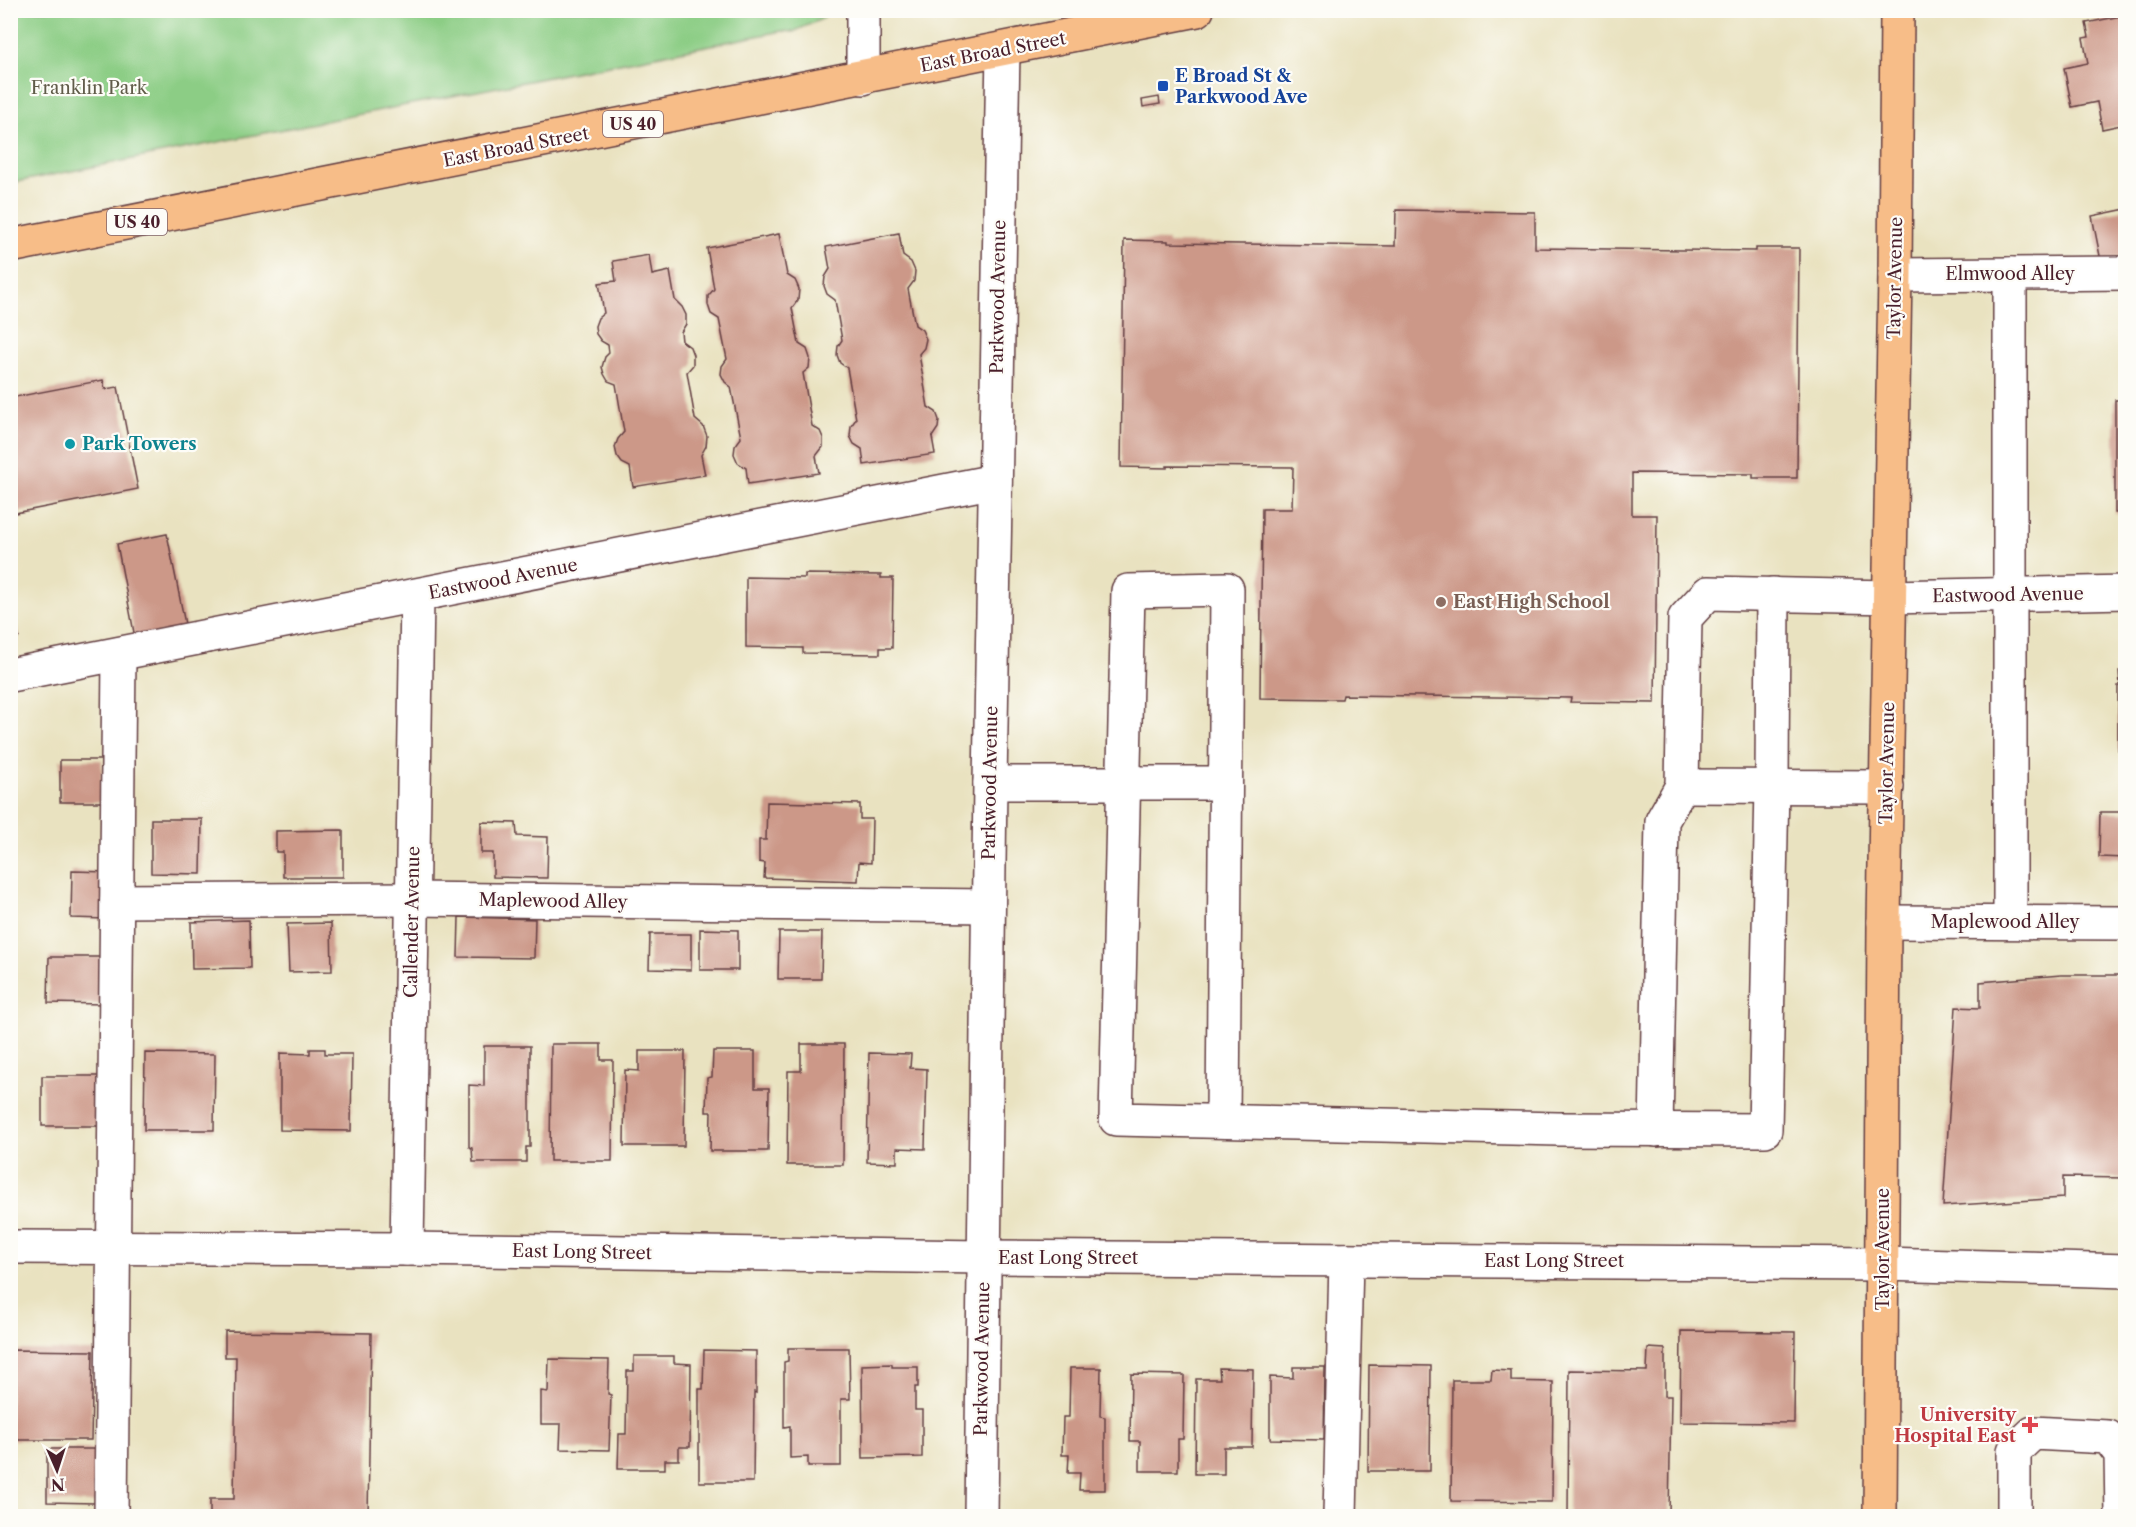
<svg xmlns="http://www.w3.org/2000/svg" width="2136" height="1527" viewBox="0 0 2136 1527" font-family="'Libre Caslon Text',serif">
<rect width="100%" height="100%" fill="#fdfcf7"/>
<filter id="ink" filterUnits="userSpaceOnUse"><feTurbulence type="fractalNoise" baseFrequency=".0167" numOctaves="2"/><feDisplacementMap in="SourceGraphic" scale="12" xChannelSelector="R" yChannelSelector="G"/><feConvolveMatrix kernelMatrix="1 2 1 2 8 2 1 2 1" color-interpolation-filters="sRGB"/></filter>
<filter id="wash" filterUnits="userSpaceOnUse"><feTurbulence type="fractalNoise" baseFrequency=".008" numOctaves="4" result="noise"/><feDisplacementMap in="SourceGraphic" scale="24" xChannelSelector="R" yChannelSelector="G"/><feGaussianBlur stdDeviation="1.35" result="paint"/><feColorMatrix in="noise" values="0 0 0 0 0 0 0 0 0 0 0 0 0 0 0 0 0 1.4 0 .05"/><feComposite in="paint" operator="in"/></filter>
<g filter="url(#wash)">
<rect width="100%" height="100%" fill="#e9e2c0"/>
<path fill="#8ccd85" stroke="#6b7658" stroke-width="1.5" d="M11 10H827V11L824 18 793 32 782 31 11 183Z"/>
<g id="blocks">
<g fill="#cc9888">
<path d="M2126 15V124L2102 129 2097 102 2072 107 2064 68 2088 63 2083 38 2089 37 2086 23Z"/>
<path d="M1159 97 1160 104 1143 107 1142 100Z"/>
<path d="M2126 209V256L2101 261 2092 216Z"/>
<path d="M1396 210 1535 212V248L1756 251V248H1799L1797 478H1753V474L1632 473V515H1657L1655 703 1570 702 1571 698 1343 695 1342 699 1260 698 1262 509H1292L1293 467 1167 466V468L1121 467 1124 240 1168 241V243L1395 246Z"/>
<path d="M899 233 903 256 911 262 915 271 914 281 908 289 915 325 922 330 926 339 924 348 919 354 928 407 936 412 939 420 938 428 932 437 935 454 864 465 862 449 854 444 850 436 851 426 856 419 847 368 840 363 837 355 838 346 842 340 835 300 827 294 824 286 825 277 830 269 826 247Z"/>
<path d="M779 234 787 275 795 280 799 289 798 300 792 308 799 344 807 349 810 358 809 368 803 373 812 426 820 431 823 438V447L816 456 819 473 748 484 746 468 738 463 734 454 735 446 741 438 731 387 725 382 721 374 722 366 727 359 719 319 711 314 708 305V296L714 289 707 248Z"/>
<path d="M649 255 652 275 670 271 675 300 682 307 686 315V324L681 332 682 341 690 347 693 355V365L687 372 695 419 703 426 707 436 706 446 701 455 705 475 633 487 630 467 622 463 617 456 615 447 618 439 624 432 616 384 608 381 604 374 602 367 605 357 609 353 608 345 601 341 596 334 595 326 598 318 604 313 599 283 616 281 613 261Z"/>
<path d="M103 380 105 389 118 387 138 489 10 514V398Z"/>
<rect x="2115" y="400" width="11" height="113"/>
<path d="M167 534 186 629 135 638 117 544Z"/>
<path d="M805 574 881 575V578H893L892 648H880V654L803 653V648L746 647V577L805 578Z"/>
<path d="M10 599 19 637 10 638Z"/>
<path d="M2119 671H2126V750H2118V686H2120Z"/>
<path d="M60 760H102L101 802H60Z"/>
<path d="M767 802 860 804V819H872L871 863 859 862 858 881 764 878 765 863 759 862V840H766Z"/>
<path d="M2100 812H2126V858L2099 857Z"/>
<path d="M151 819H202L201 874 151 873Z"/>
<path d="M481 822 516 823 517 836 548 837 547 878 493 877V853H481Z"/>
<path d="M343 830V877H283V852H276V831Z"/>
<path d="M72 871 108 872 107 919 71 918Z"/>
<path d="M459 917 535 919 534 958 458 957Z"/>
<path d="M249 920 250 968 192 969 191 922Z"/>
<path d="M331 923 332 971 289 972 287 924Z"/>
<path d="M700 929 738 930V970H700Z"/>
<path d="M779 932H822L821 979H778Z"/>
<path d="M650 934H691V970L649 969Z"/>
<path d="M49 957H105L104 1004 48 1003Z"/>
<path d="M2061 975H2126V1178L2063 1177V1198L1943 1206 1956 1007 1980 1008V982Z"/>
<path d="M551 1044H601V1060H613L612 1161H550Z"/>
<path d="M801 1044H844L843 1165H787L788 1071H801Z"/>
<path d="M484 1046H530V1147H526V1162H473L472 1148 469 1147V1085L484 1086Z"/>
<path d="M310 1049H325V1054H352L351 1131 280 1130V1053L310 1054Z"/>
<path d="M639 1051H685L684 1146H624L625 1070 639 1071Z"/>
<path d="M713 1051H755V1088H769L768 1151H710L711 1112H706L707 1078 712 1077Z"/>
<path d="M145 1053 215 1054 214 1130H144Z"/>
<path d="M869 1053 911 1054 910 1068 927 1069 925 1149 897 1148V1163L867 1162Z"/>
<rect x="42" y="1076" width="68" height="50"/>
<path d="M225 1331 371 1333 368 1516H210V1499H234L236 1357H225Z"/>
<path d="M1681 1331 1795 1332 1794 1423 1680 1422Z"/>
<path d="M788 1348H849L850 1399H841V1466H808V1457L790 1458V1426L784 1427V1362L788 1361Z"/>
<path d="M1648 1348 1665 1349V1396H1671L1669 1516H1568L1569 1370 1647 1371Z"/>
<path d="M10 1350 93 1351 91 1440H10Z"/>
<path d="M704 1350 756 1351V1393L754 1392 753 1482H699V1389H703Z"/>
<path d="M634 1356H674V1363L691 1364 690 1447H679V1460H665V1469H618L619 1434H626L627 1371H634Z"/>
<path d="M549 1359 609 1360 608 1394 611 1395 609 1450 560 1449 561 1424H541V1391L548 1392Z"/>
<path d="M892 1364V1367H918V1387H915V1410H922V1457L863 1458 862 1365Z"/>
<path d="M1369 1365 1431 1366 1430 1471H1368Z"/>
<path d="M1293 1367H1325L1324 1440 1270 1439V1377L1293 1378Z"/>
<path d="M1070 1368H1101L1100 1416 1105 1417V1490H1079L1080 1473H1068L1069 1455H1062L1063 1417H1069Z"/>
<path d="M1219 1368 1253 1369 1252 1447H1224V1474H1195L1196 1379H1220Z"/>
<path d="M1492 1370 1511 1371V1381L1553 1382 1552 1502 1451 1501 1452 1380H1491Z"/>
<path d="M1131 1374 1184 1375 1183 1439H1178V1471H1140V1441H1130Z"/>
<path d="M47 1449H95V1503L47 1502Z"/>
</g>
</g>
</g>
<g filter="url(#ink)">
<use href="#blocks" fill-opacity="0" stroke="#623c41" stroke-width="1.5"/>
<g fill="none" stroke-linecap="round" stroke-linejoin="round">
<g stroke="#623c41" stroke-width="36">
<g id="minor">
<path d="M863 78V10"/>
<path d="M2010 274V922"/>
<path d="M1895 275 2126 273"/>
<path d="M10 675 995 481"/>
<path d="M990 783H1224"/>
<path d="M1682 786 1887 787"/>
<path d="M117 901 412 899 988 906"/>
<path d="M1884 922 2126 923"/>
<path d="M1223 1121 1227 589 1128 591 1116 1119 1558 1129 1765 1130 1772 786 1773 594"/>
<path d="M1656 1130 1662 821 1682 786 1685 618 1708 593 1890 597 2126 592"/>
<path d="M10 1247 407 1249 983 1257 1883 1264 2126 1271"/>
<path d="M407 1249 417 596"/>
<path d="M111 1516 119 654"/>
<path d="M981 1516 990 783 1003 50"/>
<path d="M1340 1516 1346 1260"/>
<path d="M2014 1516V1451L2033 1433 2108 1437 2121 1454 2122 1516"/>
</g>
</g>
<g stroke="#623c41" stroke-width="36">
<g id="major">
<path d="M10 246 1197 10"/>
<path d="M1880 1516 1884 922 1895 275 1897 10"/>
</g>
</g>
<use href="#minor" stroke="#fff" stroke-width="33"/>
<use href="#major" stroke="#f7bd88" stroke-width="33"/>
</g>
</g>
<rect fill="#1a4fb4" stroke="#fdfcf7" stroke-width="2" x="1157" y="80" width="12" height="12" rx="3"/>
<circle fill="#0f9aa8" stroke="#fdfcf7" stroke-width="2" cx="70" cy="444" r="6"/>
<circle fill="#8d6e63" stroke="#fdfcf7" stroke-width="2" cx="1441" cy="602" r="6"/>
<path fill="#e0444e" stroke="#fdfcf7" stroke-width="2" d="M2027 1416h6v6h6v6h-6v6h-6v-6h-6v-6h6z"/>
<g text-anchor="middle" stroke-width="4.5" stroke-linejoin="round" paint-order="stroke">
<g fill="#fdfcf7" stroke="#806168" stroke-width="1.5">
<rect x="603" y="111" width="60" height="26" rx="4.5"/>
<rect x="107" y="209" width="60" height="26" rx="4.5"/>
</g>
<g font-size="16" font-weight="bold" fill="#4a1f2b">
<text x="633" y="130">US 40</text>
<text x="137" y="228">US 40</text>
</g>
<g font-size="18" fill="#4a1f2b" stroke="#fdfcf7">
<text transform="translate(993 52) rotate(-11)" y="6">East Broad Street</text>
<text transform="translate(516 147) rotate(-11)" y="6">East Broad Street</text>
<text x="2010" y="280">Elmwood Alley</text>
<text transform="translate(1895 278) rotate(-89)" y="6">Taylor Avenue</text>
<text transform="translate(998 297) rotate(-89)" y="6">Parkwood Avenue</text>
<text transform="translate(503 579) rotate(-11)" y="6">Eastwood Avenue</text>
<text transform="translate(2008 595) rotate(-1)" y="6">Eastwood Avenue</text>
<text transform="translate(1887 763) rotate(-89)" y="6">Taylor Avenue</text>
<text transform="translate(990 783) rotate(-89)" y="6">Parkwood Avenue</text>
<text transform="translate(553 901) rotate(1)" y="6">Maplewood Alley</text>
<text transform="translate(412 922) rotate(-89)" y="6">Callender Avenue</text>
<text x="2005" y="928">Maplewood Alley</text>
<text transform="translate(1883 1249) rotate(-90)" y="6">Taylor Avenue</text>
<text transform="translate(582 1252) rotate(1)" y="6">East Long Street</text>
<text x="1068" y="1264">East Long Street</text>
<text x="1554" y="1267">East Long Street</text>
<text transform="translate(982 1359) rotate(-89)" y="6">Parkwood Avenue</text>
</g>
<g font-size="18" font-weight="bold" fill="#164399" stroke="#fdfcf7" text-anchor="start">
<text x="1175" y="82">E Broad St &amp;<tspan x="1175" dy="21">Parkwood Ave</tspan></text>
</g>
<g font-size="18" fill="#615c4a" stroke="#fdfcf7">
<text x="89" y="94">Franklin Park</text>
</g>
<g font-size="18" font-weight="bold" fill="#0d838f" stroke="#fdfcf7" text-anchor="start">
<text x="82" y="450">Park Towers</text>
</g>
<g font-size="18" font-weight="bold" fill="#785e54" stroke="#fdfcf7" text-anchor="start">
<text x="1453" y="608">East High School</text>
</g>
<g font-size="18" font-weight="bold" fill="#be3a42" stroke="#fdfcf7" text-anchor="end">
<text x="2016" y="1421">University<tspan x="2016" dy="21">Hospital East</tspan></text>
</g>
</g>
<rect width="2136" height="1527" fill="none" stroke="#fdfcf7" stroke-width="36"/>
<g transform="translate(57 1470) rotate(177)" stroke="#fdfcf7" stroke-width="4.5" paint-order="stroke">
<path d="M0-4.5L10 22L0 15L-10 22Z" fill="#4a1f2b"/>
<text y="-9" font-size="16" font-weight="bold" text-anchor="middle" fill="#4a1f2b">N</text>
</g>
</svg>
